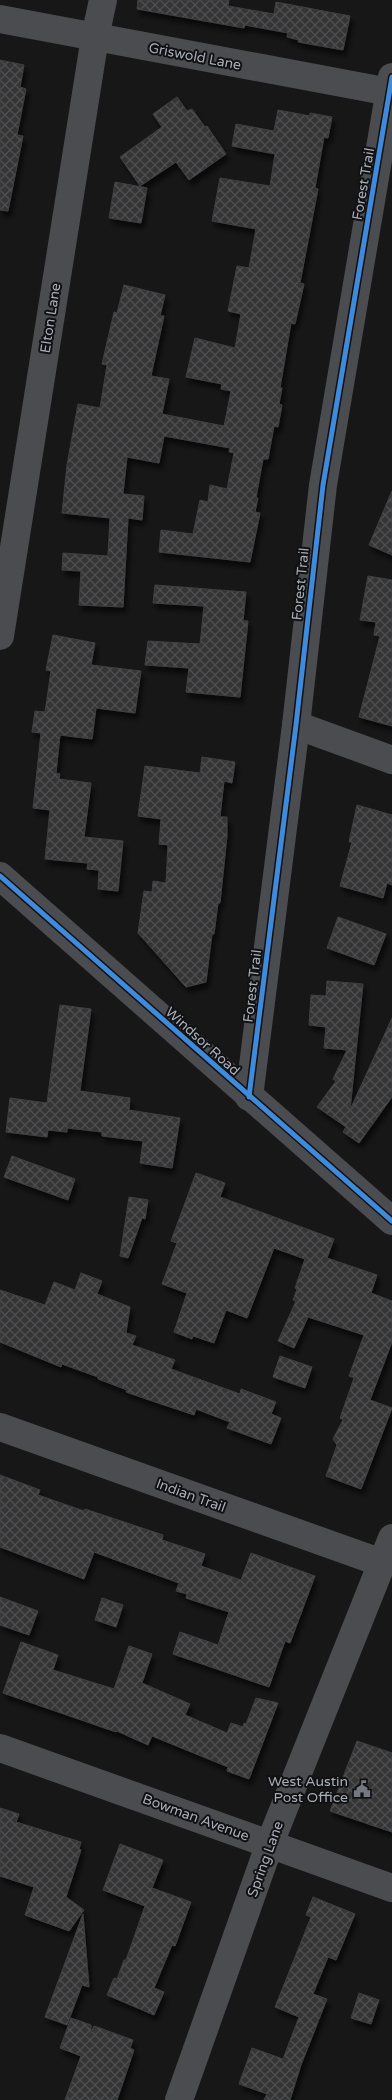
<svg xmlns="http://www.w3.org/2000/svg" width="392" height="2100" viewBox="0 0 392 2100" font-family="'Varela Round',sans-serif">
<defs>
<pattern id="building-cross-hatch" width="8" height="8" patternUnits="userSpaceOnUse" patternTransform="scale(1.25)"><rect width="8" height="8" fill="#353536"/><path d="M0 0l8 8M0 8l8-8" fill="none" stroke="#4f5051"/></pattern>
<filter id="shadow"><feDropShadow dx="3" dy="5.5" stdDeviation="2.5" flood-color="#0009"/></filter>
</defs>
<rect width="100%" height="100%" fill="#171717"/>
<g fill="url(#building-cross-hatch)" stroke="#3f4043" filter="url(#shadow)">
<path d="M138 0H229L228 6 274 14 276 2 350 16 343 50 298 42 299 40 287 37 288 33 245 25 244 28 137 9Z"/>
<path d="M0 60 24 65 20 87 26 89 17 135 23 136 8 211 0 210Z"/>
<path d="M177 97 187 111 192 109 205 127 207 126 226 154 189 180 176 162 140 186 120 157 162 127 153 114Z"/>
<path d="M278 110 310 116V113L332 117 328 138 324 137 315 188 318 189 300 283 304 284 295 324 291 323 280 388H282L279 404 282 405 278 427 274 426 268 459H263L256 498H258L255 512 260 513 250 562 159 552 161 530 193 534 200 500 208 502 210 485 227 489 234 453 229 452 230 448 164 436 159 463 127 457 123 494 144 496 142 520 128 518 123 607 79 605 81 571 62 570 63 553 108 556 110 518 62 513 67 465 78 404 100 408 107 365 102 364 114 312 117 313 124 285 165 295 160 316H164L151 376 169 379 162 414 224 426 231 391 221 389 222 384 186 377 195 338 235 348 241 314 228 311 237 266 249 268 256 229 212 221 220 178 270 186 275 154 232 146 236 124 274 131Z"/>
<path d="M115 182 147 188 141 223 109 218Z"/>
<path d="M392 491V555L369 545Z"/>
<path d="M368 576 392 580V726L359 717 380 636 374 635 376 622 360 620Z"/>
<path d="M155 585 246 592 243 621H248L240 697 186 692 189 668 145 665 148 641 200 644 204 606 153 603Z"/>
<path d="M53 635 95 643 91 665 141 671 135 713 96 708 92 739 60 735 56 773 60 774 59 779 91 783 84 837 123 841 118 891 98 889 99 870 87 869 88 863 45 859 50 810 33 808 41 733 32 732 35 711 45 712 51 671 46 670Z"/>
<path d="M202 757 235 762 232 783 224 781 220 817H227V836L220 903H218L214 934H212L206 982 186 987 138 933 144 891 152 892 153 881 166 883 168 845 159 844 161 819 138 816 145 766 200 773Z"/>
<path d="M357 805 392 815V885L387 883 383 898 340 886 352 842H349Z"/>
<path d="M338 917 386 934 374 965 327 948Z"/>
<path d="M327 981 363 984 350 1110 392 1018V1097L359 1143 343 1132 346 1127 317 1107 336 1081 333 1079 347 1050 324 1048 326 1027 309 1025 311 995 326 996Z"/>
<path d="M60 1005 91 1009 80 1091 130 1098 129 1110 180 1118 172 1168 140 1163 143 1141 102 1136V1132L67 1128V1132L48 1130 47 1137 6 1132 10 1098 47 1103Z"/>
<path d="M12 1156 75 1179 68 1200 4 1177Z"/>
<path d="M196 1173 225 1183 220 1197 334 1239 327 1258 377 1275 371 1293 392 1301V1342L370 1400 392 1408 361 1489 326 1476 337 1445 333 1439 343 1420 340 1418 354 1378 349 1376 364 1335 308 1317 294 1348 278 1341 296 1301 293 1300 297 1289 295 1288 305 1259 274 1248 247 1318 226 1310 214 1343 193 1336 192 1339 174 1332 187 1293 162 1284 177 1243 171 1241Z"/>
<path d="M129 1197 148 1200 145 1219 142 1218 128 1258 120 1256Z"/>
<path d="M81 1273 102 1281 97 1294 130 1307 126 1333 136 1336 132 1345 175 1360 171 1369 240 1394 241 1389 276 1402 271 1414 281 1418 271 1444 227 1428 230 1422 196 1409 194 1415 155 1402 126 1392 127 1390 98 1379V1377L62 1364 61 1367 0 1342V1290L45 1305 54 1282 75 1290Z"/>
<path d="M280 1356 312 1367 305 1388 273 1377Z"/>
<path d="M0 1475 40 1490 38 1495 84 1511 85 1509 163 1535 162 1540 205 1554 201 1566 241 1580 251 1553 315 1576 290 1643 285 1641 269 1687 173 1654 180 1632 218 1645 229 1612 186 1598 187 1594 176 1591 179 1583 94 1552 84 1579 0 1547Z"/>
<path d="M0 1597 38 1611 29 1635 0 1625Z"/>
<path d="M102 1598 123 1605 116 1627 95 1620Z"/>
<path d="M21 1642 58 1655 53 1670 114 1689 129 1646 152 1654 142 1683 190 1704 185 1715 227 1733 231 1723 243 1727 244 1723 246 1724 256 1698 278 1703 249 1779 227 1771 228 1767 152 1736 148 1745 117 1731 116 1732 3 1693Z"/>
<path d="M357 1741 392 1753V1832L330 1811Z"/>
<path d="M0 1808 19 1814 16 1822 81 1842 79 1849 81 1850 66 1897 84 1910 69 1931 25 1915 34 1887 0 1876Z"/>
<path d="M120 1844 163 1860 152 1888 191 1902 175 1946 172 1945 154 1988 164 1992 154 2015 107 1995 114 1978 117 1979 124 1960H126L145 1906 103 1890Z"/>
<path d="M313 1897 355 1914 336 1960 328 1957 313 1994 327 1999 301 2065 290 2100H264L267 2094 239 2084 252 2048 283 2059 299 2017 275 2007 311 1917 306 1915Z"/>
<path d="M83 1914 89 1987 82 1985 67 2025 45 2017Z"/>
<path d="M359 1993 379 2000 371 2024 351 2018Z"/>
<path d="M71 2018 91 2025V2033L94 2026 133 2040 130 2048 134 2050 117 2100H65L81 2056 60 2048Z"/>
</g>
<g fill="none" stroke-linecap="round" stroke-linejoin="round">
<g stroke="#4b4c50" stroke-width="28">
<path d="M0 19 390 92"/>
<path d="M0 636 95 37 103 0"/>
<path d="M296 725 392 760"/>
<path d="M0 876 392 1221"/>
<path d="M249 1097 296 725 323 485 392 77"/>
<path d="M0 1427 382 1563"/>
<path d="M0 1748 392 1888"/>
<path d="M179 2100 270 1843 392 1538"/>
</g>
<g stroke="#111113" stroke-width="8">
<g id="cycleway">
<path d="M0 876 392 1221"/>
<path d="M249 1097 296 725 323 485 392 77"/>
</g>
</g>
<use href="#cycleway" stroke="#408adc" stroke-width="5"/>
</g>
<defs>
<g id="civic-bare" transform="scale(1.35)"><path d="M-.6-6.5H3V-4.5H.6V-3L4-1V1h2V6H-6V1h2V-1L-.6-3ZM-1.2 2.5V6h2.4V2.5Z" fill="#757880" stroke="#111113" stroke-width="2.5" paint-order="stroke"/></g>
</defs>
<g fill-rule="evenodd">
<use href="#civic-bare" x="362" y="1789"/>
</g>
<g text-anchor="middle" stroke-width="4" stroke-linejoin="round" paint-order="stroke">
<g font-size="14" fill="#a8adb8" stroke="#111113">
<text transform="translate(195 56) rotate(11)" y="5">Griswold Lane</text>
<text transform="translate(363 184) rotate(-80)" y="5">Forest Trail</text>
<text transform="translate(50 318) rotate(-81)" y="5">Elton Lane</text>
<text transform="translate(300 584) rotate(-84)" y="5">Forest Trail</text>
<text transform="translate(252 986) rotate(-83)" y="5">Forest Trail</text>
<text transform="translate(203 1041) rotate(42)" y="5">Windsor Road</text>
<text transform="translate(191 1495) rotate(20)" y="5">Indian Trail</text>
<text transform="translate(196 1817) rotate(20)" y="5">Bowman Avenue</text>
<text transform="translate(265 1859) rotate(-70)" y="5">Spring Lane</text>
</g>
<g font-size="14" fill="#a8adb8" stroke="#111113" text-anchor="end">
<text x="348" y="1786">West Austin<tspan x="348" dy="16">Post Office</tspan></text>
</g>
</g>
</svg>
